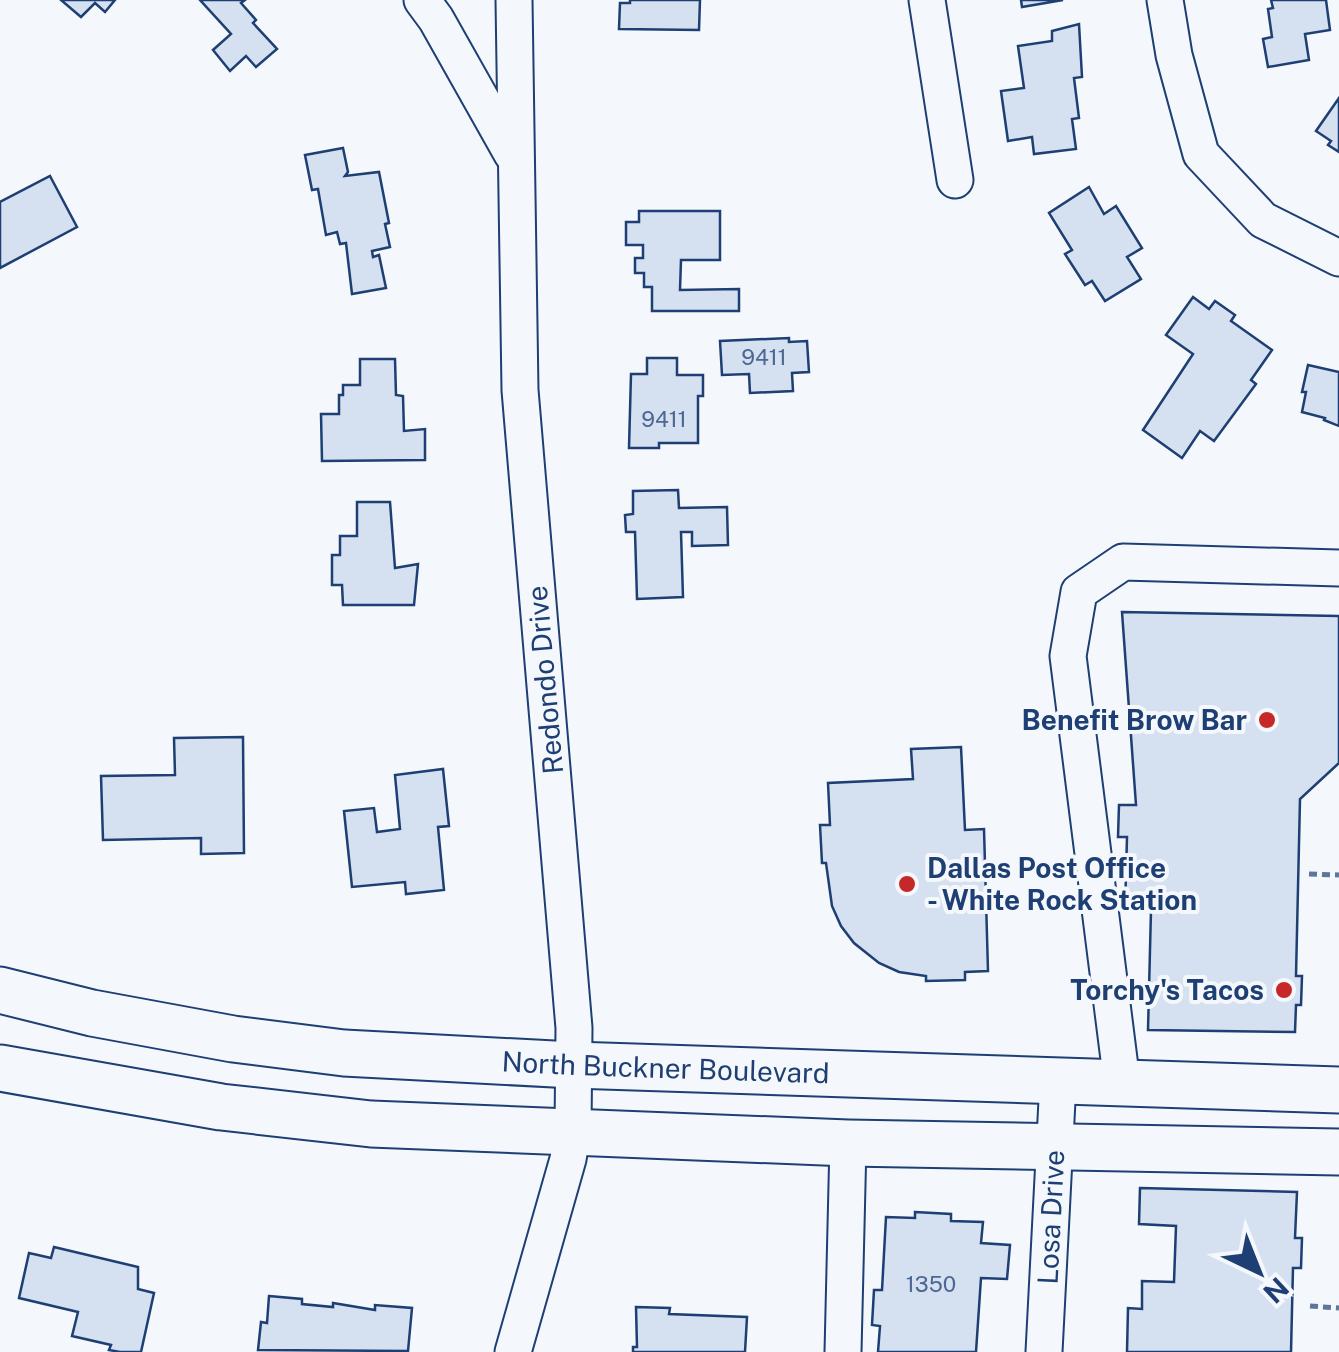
<svg xmlns="http://www.w3.org/2000/svg" width="1339" height="1352" viewBox="0 0 1339 1352" font-family="'Public Sans',sans-serif">
<rect width="100%" height="100%" fill="#f4f7fb"/>
<g fill="#d5e0f0" stroke="#1d3f73" stroke-width="2.5">
<path d="M61 0H115L105 12 95 3 81 17Z"/>
<path d="M200 0H245L241 3 256 20 253 23 277 49 256 67 246 56 230 71 213 50 231 34Z"/>
<path d="M630 0H700L699 30 619 29 620 3H630Z"/>
<path d="M1021 0H1063L1022 7Z"/>
<path d="M1271 0H1326L1330 30 1305 34 1309 60 1268 67 1263 39 1272 37 1268 9 1273 8Z"/>
<path d="M1079 24 1082 77 1074 78 1079 118 1072 119 1076 149 1034 154 1032 137 1008 141 1001 91 1024 88 1018 46 1052 41V31Z"/>
<path d="M1339 98V152L1328 145 1331 141 1316 131Z"/>
<path d="M343 148 348 172 345 176 379 172 389 223 385 224 390 247 372 251 373 257 379 255 386 288 352 294 346 243 340 244 337 232 326 235 318 189 312 190 305 155Z"/>
<path d="M50 176 77 227 0 268V202Z"/>
<path d="M1089 187 1104 214 1116 206 1142 248 1127 257 1141 279 1105 301 1092 281 1085 285 1065 254 1072 250 1049 213Z"/>
<path d="M639 211H720V260H681L680 290 739 289V311H652V287H644V273H635V258H643V245H626V222H639Z"/>
<path d="M1193 297 1209 309 1215 301 1235 315 1231 321 1272 350 1251 380 1256 384 1214 441 1200 431 1182 458 1143 430 1193 354 1166 335Z"/>
<path d="M789 338V342L807 341 809 372 792 373 793 391 750 393 749 374 722 375 720 341Z"/>
<path d="M647 358H677V375H703V396H698V443H659V448H629L631 374H647Z"/>
<path d="M360 359H395L396 395 403 396 404 431 425 429V460L322 461 321 414H339V395H343V385H360Z"/>
<path d="M1308 365 1339 372V426L1324 420 1325 418 1302 412 1306 392H1302Z"/>
<path d="M678 490 679 508 727 507 728 545 692 546V532H681L683 597 637 599 635 532H626L625 515 633 514V491Z"/>
<path d="M357 502H390L395 568 418 564 414 605H343L342 585H332V555H340V536H357Z"/>
<path d="M1122 612 1339 616V763L1300 799 1296 976H1302L1301 1005H1296L1295 1032 1148 1030 1151 910H1125L1127 837H1118L1119 805H1136Z"/>
<path d="M243 737 244 853 201 854V838L103 840 101 776 175 775 174 738Z"/>
<path d="M961 747 965 830 984 829 988 971 965 972V980L926 981V976L899 972 879 963 854 943 841 926 832 906 826 863H822L820 825H830L828 783 913 779 911 749Z"/>
<path d="M443 769 449 826 438 827 444 890 406 894 405 882 352 887 344 811 374 808 377 832 400 829 395 775Z"/>
<path d="M1140 1188 1297 1192 1295 1238H1302L1301 1268H1293L1291 1352H1127L1128 1308 1142 1309V1281L1174 1282 1176 1226 1139 1224Z"/>
<path d="M915 1212 951 1214V1221L983 1222 981 1243 1010 1245 1007 1279 981 1278 976 1352H878L880 1326 872 1325 874 1290H882L886 1217 915 1218Z"/>
<path d="M54 1247 138 1267V1289L154 1293 141 1352H120L109 1350 111 1345 72 1336 78 1312 19 1298 29 1253 51 1258Z"/>
<path d="M269 1296 302 1299V1304L333 1307V1303L375 1310V1305L412 1308 408 1351 258 1350 261 1322 267 1323Z"/>
<path d="M636 1307 670 1308 669 1314 747 1317 745 1352H633V1347H637Z"/>
</g>
<g fill="none" stroke-linecap="round" stroke-linejoin="round">
<g stroke="#1d3f73" stroke-width="39">
<g id="minor">
<path d="M422 0 436 19 512 154"/>
<path d="M927 0 955 180"/>
<path d="M1165 0 1174 55 1201 154 1263 220 1339 258"/>
<path d="M1122 1083 1068 656 1079 592 1123 562 1339 568"/>
<path d="M513 1352 568 1159 573 1130 574 1028 520 390 514 0"/>
<path d="M843 1352 848 1143"/>
<path id="s1" d="M1044 1352 1058 1081"/>
</g>
</g>
<g stroke="#1d3f73" stroke-width="49">
<g id="major">
<path id="s2" d="M0 990 92 1013 233 1039 344 1053 573 1065 1339 1090"/>
<path d="M0 1068 221 1107 371 1124 848 1143 1339 1152"/>
</g>
</g>
<g stroke="#5e769c" stroke-width="5" stroke-dasharray="8 5" stroke-linecap="butt">
<path d="M1309 874 1339 875"/>
<path d="M1310 1306 1339 1308"/>
</g>
<use href="#minor" stroke="#f4f7fb" stroke-width="35"/>
<use href="#major" stroke="#f4f7fb" stroke-width="45"/>
</g>
<g fill="#c62828" stroke="#f4f7fb" stroke-width="4">
<circle cx="1267" cy="720" r="10"/>
<circle cx="907" cy="884" r="10"/>
<circle cx="1284" cy="990" r="10"/>
</g>
<g text-anchor="middle" stroke-width="8" stroke-linejoin="round" paint-order="stroke">
<g font-size="22" fill="#4b6792">
<text x="764" y="365">9411</text>
<text x="664" y="427">9411</text>
<text x="931" y="1292">1350</text>
</g>
<g font-size="28" fill="#1d3f73" stroke="#f4f7fb">
<text transform="translate(545 680) rotate(-95)" y="10">Redondo Drive</text>
<text dy="10" stroke="none"><textPath href="#s2" startOffset="672">North Buckner Boulevard</textPath></text>
<text dy="10" stroke="none"><textPath href="#s1" startOffset="135">Losa Drive</textPath></text>
</g>
<g font-size="28" font-weight="bold" fill="#1d3f73" stroke="#f4f7fb" text-anchor="end">
<text x="1247" y="730">Benefit Brow Bar</text>
<text x="927" y="878" text-anchor="start">Dallas Post Office<tspan x="927" dy="32">- White Rock Station</tspan></text>
<text x="1264" y="1000">Torchy's Tacos</text>
</g>
</g>
<g transform="translate(1259 1272) rotate(137)" stroke="#f4f7fb" stroke-width="8" paint-order="stroke">
<path d="M0-8L18 38L0 25L-18 38Z" fill="#1d3f73"/>
<text y="-15" font-size="28" font-weight="bold" text-anchor="middle" fill="#1d3f73">N</text>
</g>
</svg>
